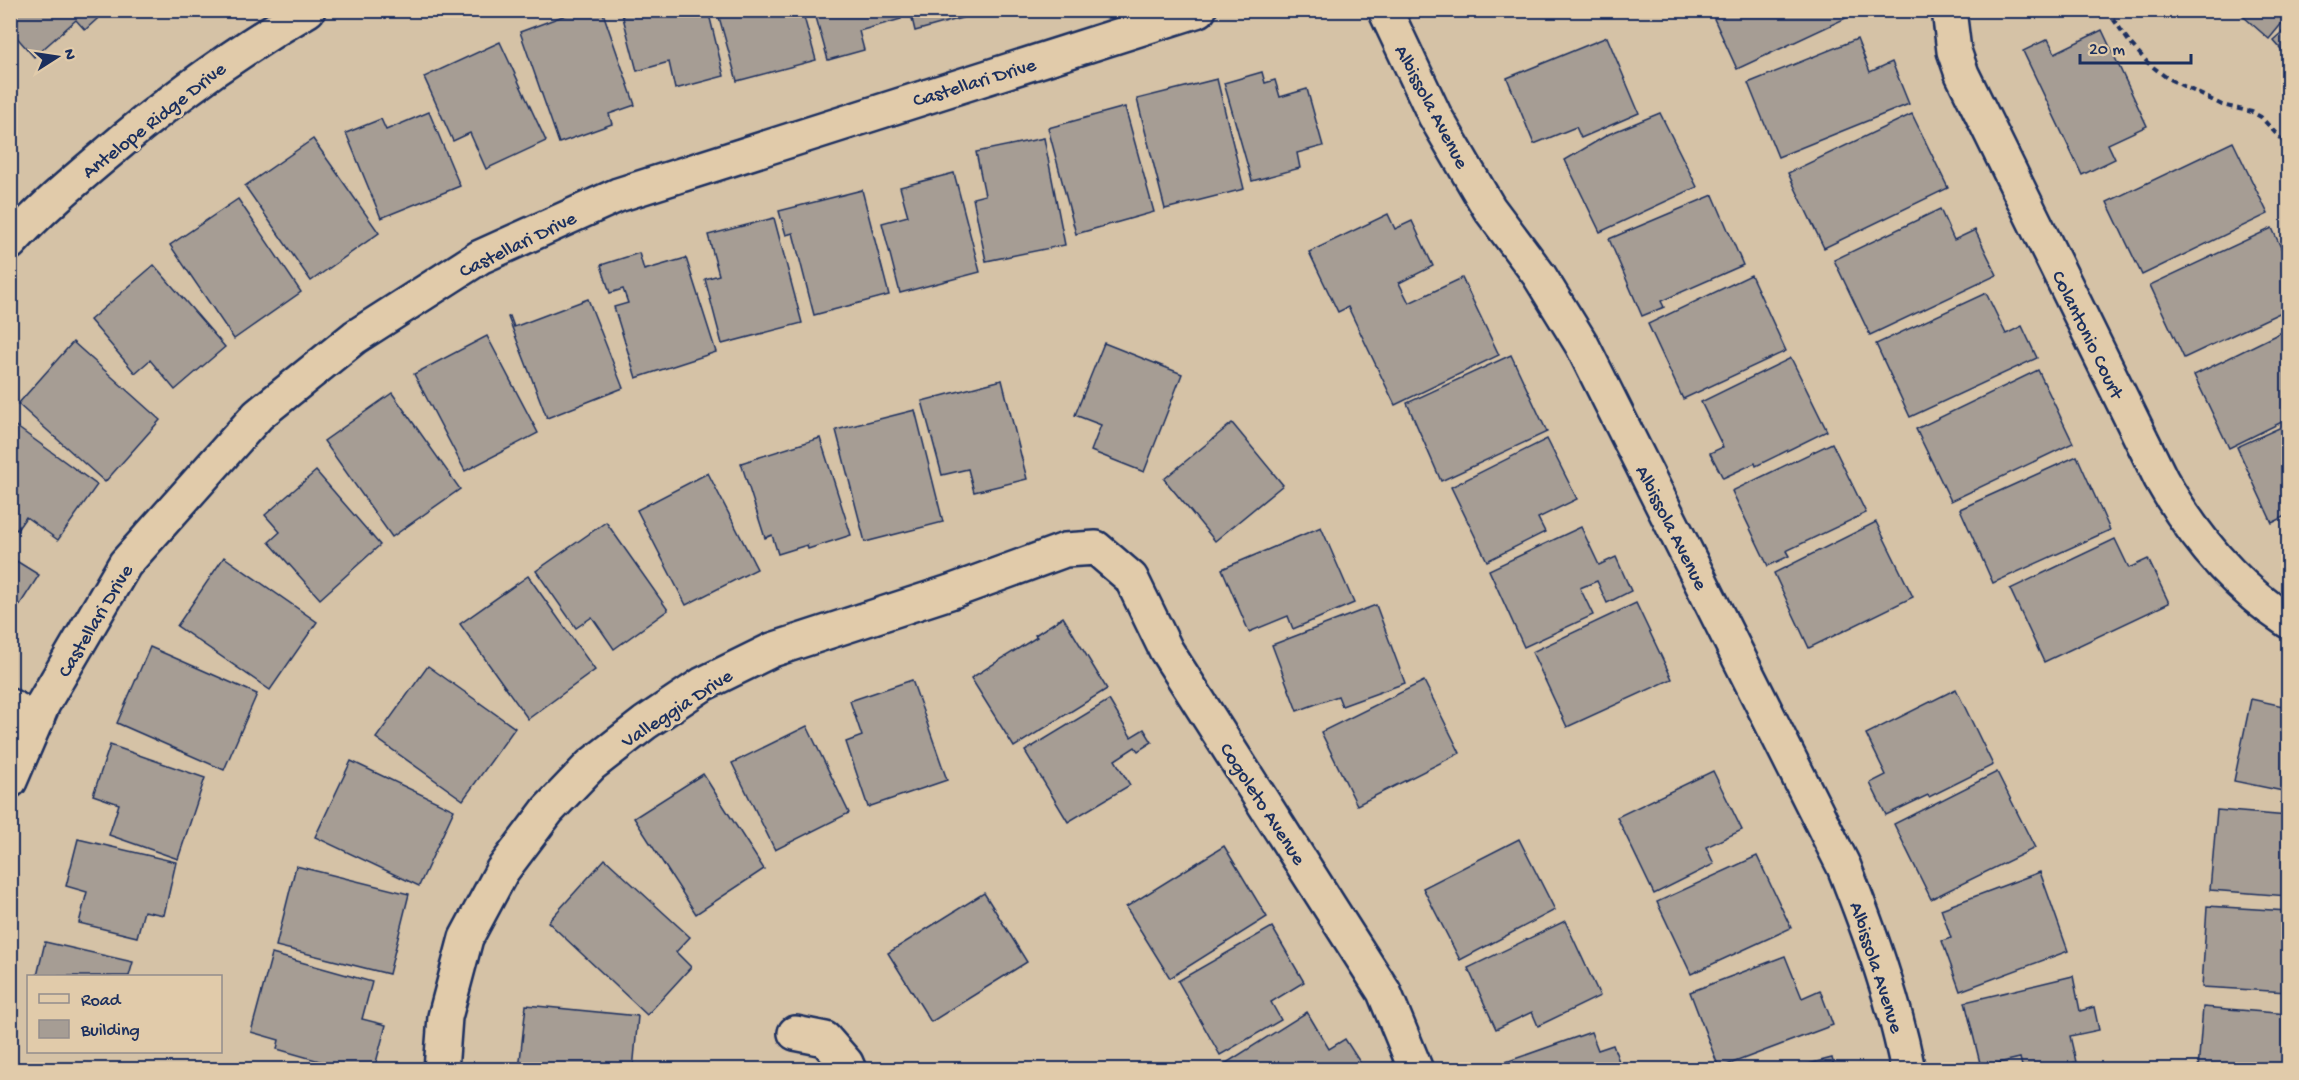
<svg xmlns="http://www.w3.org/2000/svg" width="2299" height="1080" viewBox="0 0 2299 1080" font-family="'Gochi Hand',sans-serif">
<rect width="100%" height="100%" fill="#d5c2a6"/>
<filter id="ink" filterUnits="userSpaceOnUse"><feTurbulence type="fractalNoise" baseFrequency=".0167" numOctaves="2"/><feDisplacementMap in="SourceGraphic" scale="12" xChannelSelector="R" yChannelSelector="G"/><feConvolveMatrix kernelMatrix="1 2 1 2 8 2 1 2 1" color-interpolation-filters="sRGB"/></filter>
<g filter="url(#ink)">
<g fill="#a69d94" stroke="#1b2f5e" stroke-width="1.5">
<path d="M10 10H107L85 30 76 20 34 57 13 33 10 35Z"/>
<path d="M579 10H602L635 105 609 114 612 124 559 143 520 32Z"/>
<path d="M621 10H708L724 76 675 89 669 62 637 71Z"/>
<path d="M717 10H802L816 60 737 81Z"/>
<path d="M814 10H899L901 19 859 31 864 50 828 60Z"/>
<path d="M910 10H967L969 16 915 31Z"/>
<path d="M1710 10H1858L1859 12 1737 69Z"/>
<path d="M2236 10H2288V16L2269 39Z"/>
<path d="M2288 27V57L2273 40Z"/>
<path d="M2102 30 2147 126 2108 144 2115 159 2082 175 2023 51 2048 39 2055 53Z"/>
<path d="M1607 37 1639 113 1581 138 1576 127 1534 144 1507 78Z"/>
<path d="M1857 39 1870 72 1892 62 1909 104 1778 157 1748 83Z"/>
<path d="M500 42 546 141 486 169 470 133 453 141 424 77Z"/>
<path d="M1262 72 1265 83 1275 80 1280 97 1307 89 1323 146 1297 153 1300 168 1252 181 1224 83Z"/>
<path d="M1217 79 1244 189 1165 209 1137 99Z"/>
<path d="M1125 107 1154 212 1076 234 1048 128Z"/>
<path d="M429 112 460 186 381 218 346 133 381 119 386 130Z"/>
<path d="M1660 113 1697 187 1600 232 1565 160 1609 134Z"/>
<path d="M1912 114 1948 188 1824 248 1788 173Z"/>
<path d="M1044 138 1065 245 986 261 973 198 985 195 976 152Z"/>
<path d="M313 139 379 233 311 281 245 186Z"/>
<path d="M2233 142 2268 214 2142 275 2107 202Z"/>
<path d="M954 173 980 272 900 293 882 223 908 216 900 187Z"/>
<path d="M862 190 889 295 814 315 793 233 786 235 779 211Z"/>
<path d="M1713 195 1743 265 1661 301 1664 307 1642 316 1609 239Z"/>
<path d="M238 199 301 292 234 339 170 245Z"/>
<path d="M1940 209 1954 240 1975 230 1997 275 1870 335 1834 260Z"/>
<path d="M1388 214 1395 229 1412 221 1433 266 1399 283 1409 303 1462 278 1499 355 1395 405 1348 307 1338 312 1309 252Z"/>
<path d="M774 218 802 323 722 344 705 279 719 275 708 235Z"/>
<path d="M2272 228 2288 263V309L2184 358 2150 285Z"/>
<path d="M639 253 644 270 686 258 716 352 636 378 614 307 628 303 623 289 610 293 601 265Z"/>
<path d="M154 265 225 347 175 390 150 360 135 373 90 320Z"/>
<path d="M1751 275 1786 351 1683 399 1648 324Z"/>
<path d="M1986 293 2006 334 2022 326 2037 358 1910 417 1876 344Z"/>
<path d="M588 299 623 388 547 418 508 317 510 316 514 327Z"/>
<path d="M2288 329V419L2229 448 2194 375Z"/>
<path d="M487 336 538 433 465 471 414 374Z"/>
<path d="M73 342 160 420 105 482 18 404Z"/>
<path d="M1104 343 1182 374 1144 472 1091 451 1101 425 1075 415Z"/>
<path d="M1511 355 1547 432 1441 481 1407 403Z"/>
<path d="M1791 358 1827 431 1756 466 1755 463 1723 478 1710 453 1723 447 1701 402Z"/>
<path d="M2038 370 2073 443 1951 501 1916 429Z"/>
<path d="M1002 380 1027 479 974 492 968 469 942 475 922 401Z"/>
<path d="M392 393 460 489 392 537 324 441Z"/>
<path d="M915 410 943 522 865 542 836 430Z"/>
<path d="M10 422 97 485 58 540 26 517 17 530 10 525Z"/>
<path d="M1232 423 1283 485 1215 541 1164 479Z"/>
<path d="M2288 424V515L2272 523 2237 447Z"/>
<path d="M820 438 851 535 808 549 807 545 778 554 772 535 765 538 741 463Z"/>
<path d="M1547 439 1577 499 1538 518 1545 532 1487 561 1451 487Z"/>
<path d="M1832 443 1866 513 1786 551 1789 556 1768 566 1732 491Z"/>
<path d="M2077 456 2110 530 1993 583 1960 509Z"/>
<path d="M316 471 380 545 320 599 269 542 280 532 265 515Z"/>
<path d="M708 473 757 569 686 605 637 510Z"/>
<path d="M606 522 668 610 614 649 592 617 576 628 536 571Z"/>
<path d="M1876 522 1913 597 1809 648 1774 573Z"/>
<path d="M1321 527 1354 603 1293 629 1288 616 1249 632 1222 569Z"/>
<path d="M1581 527 1599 565 1616 557 1631 591 1607 603 1597 581 1580 588 1593 615 1524 647 1489 570Z"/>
<path d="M2115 539 2129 568 2148 559 2169 603 2044 662 2010 589Z"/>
<path d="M10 557 39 575 10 620Z"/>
<path d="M224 557 317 622 270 690 177 626Z"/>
<path d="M528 576 595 670 528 719 460 624Z"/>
<path d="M1636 603 1672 679 1567 727 1532 652Z"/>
<path d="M1376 605 1405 683 1342 706 1338 696 1297 711 1272 645Z"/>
<path d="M1063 617 1107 689 1014 747 971 678 1037 637 1035 635Z"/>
<path d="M150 647 257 694 224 770 117 723Z"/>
<path d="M428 666 515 728 463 800 376 738Z"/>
<path d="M912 680 947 780 868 807 846 742 862 736 850 701Z"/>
<path d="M1424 681 1460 753 1357 805 1321 732Z"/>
<path d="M1956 689 1993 765 1929 797 1928 795 1886 815 1870 783 1886 775 1866 734Z"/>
<path d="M2251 699 2288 707V792L2234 781Z"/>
<path d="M1109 700 1131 737 1144 729 1152 742 1138 751 1135 747 1115 760 1130 785 1068 822 1025 751Z"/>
<path d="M807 726 849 813 775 850 732 763Z"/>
<path d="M110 745 205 778 178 859 109 835 119 804 93 795Z"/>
<path d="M351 761 454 810 419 886 315 837Z"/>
<path d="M1713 771 1742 830 1706 847 1714 864 1654 894 1617 817Z"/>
<path d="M1997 772 2035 848 1931 899 1894 824Z"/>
<path d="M703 774 764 869 696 914 634 818Z"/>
<path d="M2217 810 2288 816V896L2210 890Z"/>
<path d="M78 839 176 862 164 915 144 911 137 937 79 923 87 892 66 886Z"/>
<path d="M1519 839 1555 910 1460 960 1423 888Z"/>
<path d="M1224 846 1267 917 1170 978 1126 907Z"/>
<path d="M1757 856 1791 928 1691 974 1657 902Z"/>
<path d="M605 859 690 937 676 952 691 967 647 1015 548 922Z"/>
<path d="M296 866 409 894 389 974 276 946Z"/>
<path d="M2040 872 2068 951 1960 991 1942 941 1951 938 1941 909Z"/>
<path d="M984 893 1027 962 931 1022 888 953Z"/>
<path d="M2207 906 2288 911V992L2202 987Z"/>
<path d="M1565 921 1600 996 1538 1026 1532 1012 1496 1029 1468 968Z"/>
<path d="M1272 927 1304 982 1271 1002 1281 1020 1220 1055 1178 981Z"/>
<path d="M45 942 133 962 129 976H37Z"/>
<path d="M272 954 372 982 362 1019 386 1025 374 1070H351L277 1049 279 1040 251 1032Z"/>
<path d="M1785 956 1802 998 1820 990 1833 1025 1719 1068 1690 992Z"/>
<path d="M2073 976 2080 1011 2094 1007 2099 1030 2070 1036 2076 1062 2045 1070H2023L2020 1058 1981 1067 1965 1002Z"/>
<path d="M526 1005 638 1016 633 1070H519Z"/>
<path d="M2203 1007 2288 1014V1070H2198Z"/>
<path d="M1307 1012 1329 1049 1345 1039 1365 1070H1226L1223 1065Z"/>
<path d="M1591 1032 1598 1050 1613 1045 1622 1070H1509L1506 1062Z"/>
<path d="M1832 1058 1835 1070H1785Z"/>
</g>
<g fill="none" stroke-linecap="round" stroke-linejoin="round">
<g stroke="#1b2f5e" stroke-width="38">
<g id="minor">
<path d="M1385 10 1435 116 1489 208 1539 275 1582 345 1844 867C1870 933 1894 999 1908 1070"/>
<path d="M1949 10 1954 51 1962 74 2161 479C2193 536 2233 585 2288 621"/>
<path d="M10 243C39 211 72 183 104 156 168 101 235 52 308 10"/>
<path d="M10 706 37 720"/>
<path d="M10 781 43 704 125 564 258 415 355 337 480 257 618 195 1199 10"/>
<path d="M795 1033 825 1039 846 1063 849 1070"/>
<path d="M441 1070 445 1017 466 938 502 871 548 810 591 765 645 723 703 684 772 650 950 592 1065 550 1096 548 1131 578 1166 650 1384 992 1416 1070"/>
</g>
</g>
<path stroke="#1b2f5e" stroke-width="4" stroke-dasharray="6 4.5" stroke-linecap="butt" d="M2107 10 2130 43 2148 63 2167 78 2222 105 2252 112 2261 117 2288 147"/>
<use href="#minor" stroke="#e1cbaa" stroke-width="33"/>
</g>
</g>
<g text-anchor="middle" stroke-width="6" stroke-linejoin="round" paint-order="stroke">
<g font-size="20" fill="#1b2f5e" stroke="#e1cbaa">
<text transform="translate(974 81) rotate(-17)" y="7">Castellari Drive</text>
<text transform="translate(1433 106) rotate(62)" y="7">Albissola Avenue</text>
<text transform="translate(153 119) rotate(-38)" y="7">Antelope Ridge Drive</text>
<text transform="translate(517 243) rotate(-26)" y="7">Castellari Drive</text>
<text transform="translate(2089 334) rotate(64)" y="7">Colantonio Court</text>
<text transform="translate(1673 527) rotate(63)" y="7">Albissola Avenue</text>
<text transform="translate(94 620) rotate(-59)" y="7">Castellari Drive</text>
<text transform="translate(676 707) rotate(-33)" y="7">Valleggia Drive</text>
<text transform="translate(1264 803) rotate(57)" y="7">Cogoleto Avenue</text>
<text transform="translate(1878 967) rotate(72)" y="7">Albissola Avenue</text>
</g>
</g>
<rect width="2299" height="1080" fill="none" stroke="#e1cbaa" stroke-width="36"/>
<rect x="18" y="18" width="2263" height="1044" fill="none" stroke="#1b2f5e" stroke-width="2" filter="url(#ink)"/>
<rect x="27" y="975" width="195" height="78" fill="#e1cbaa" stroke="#928d8c" stroke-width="1.5"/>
<rect x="39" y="994" width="30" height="9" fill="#e1cbaa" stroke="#928d8c" stroke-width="1.5"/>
<text x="81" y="1005" font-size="18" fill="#1b2f5e">Road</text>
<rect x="39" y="1020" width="30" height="18" fill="#a69d94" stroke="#928d8c" stroke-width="1.5"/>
<text x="81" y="1035" font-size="18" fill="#1b2f5e">Building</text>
<g transform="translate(57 57) rotate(78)" stroke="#e1cbaa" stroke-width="4.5" paint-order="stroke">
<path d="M0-4.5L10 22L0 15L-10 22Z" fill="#1b2f5e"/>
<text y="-9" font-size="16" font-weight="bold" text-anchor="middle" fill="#1b2f5e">N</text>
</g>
<path d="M2080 54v9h111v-9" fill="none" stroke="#1b2f5e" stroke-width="3"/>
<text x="2089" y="54" font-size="18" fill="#1b2f5e" stroke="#e1cbaa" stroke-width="4.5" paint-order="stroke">20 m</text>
</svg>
